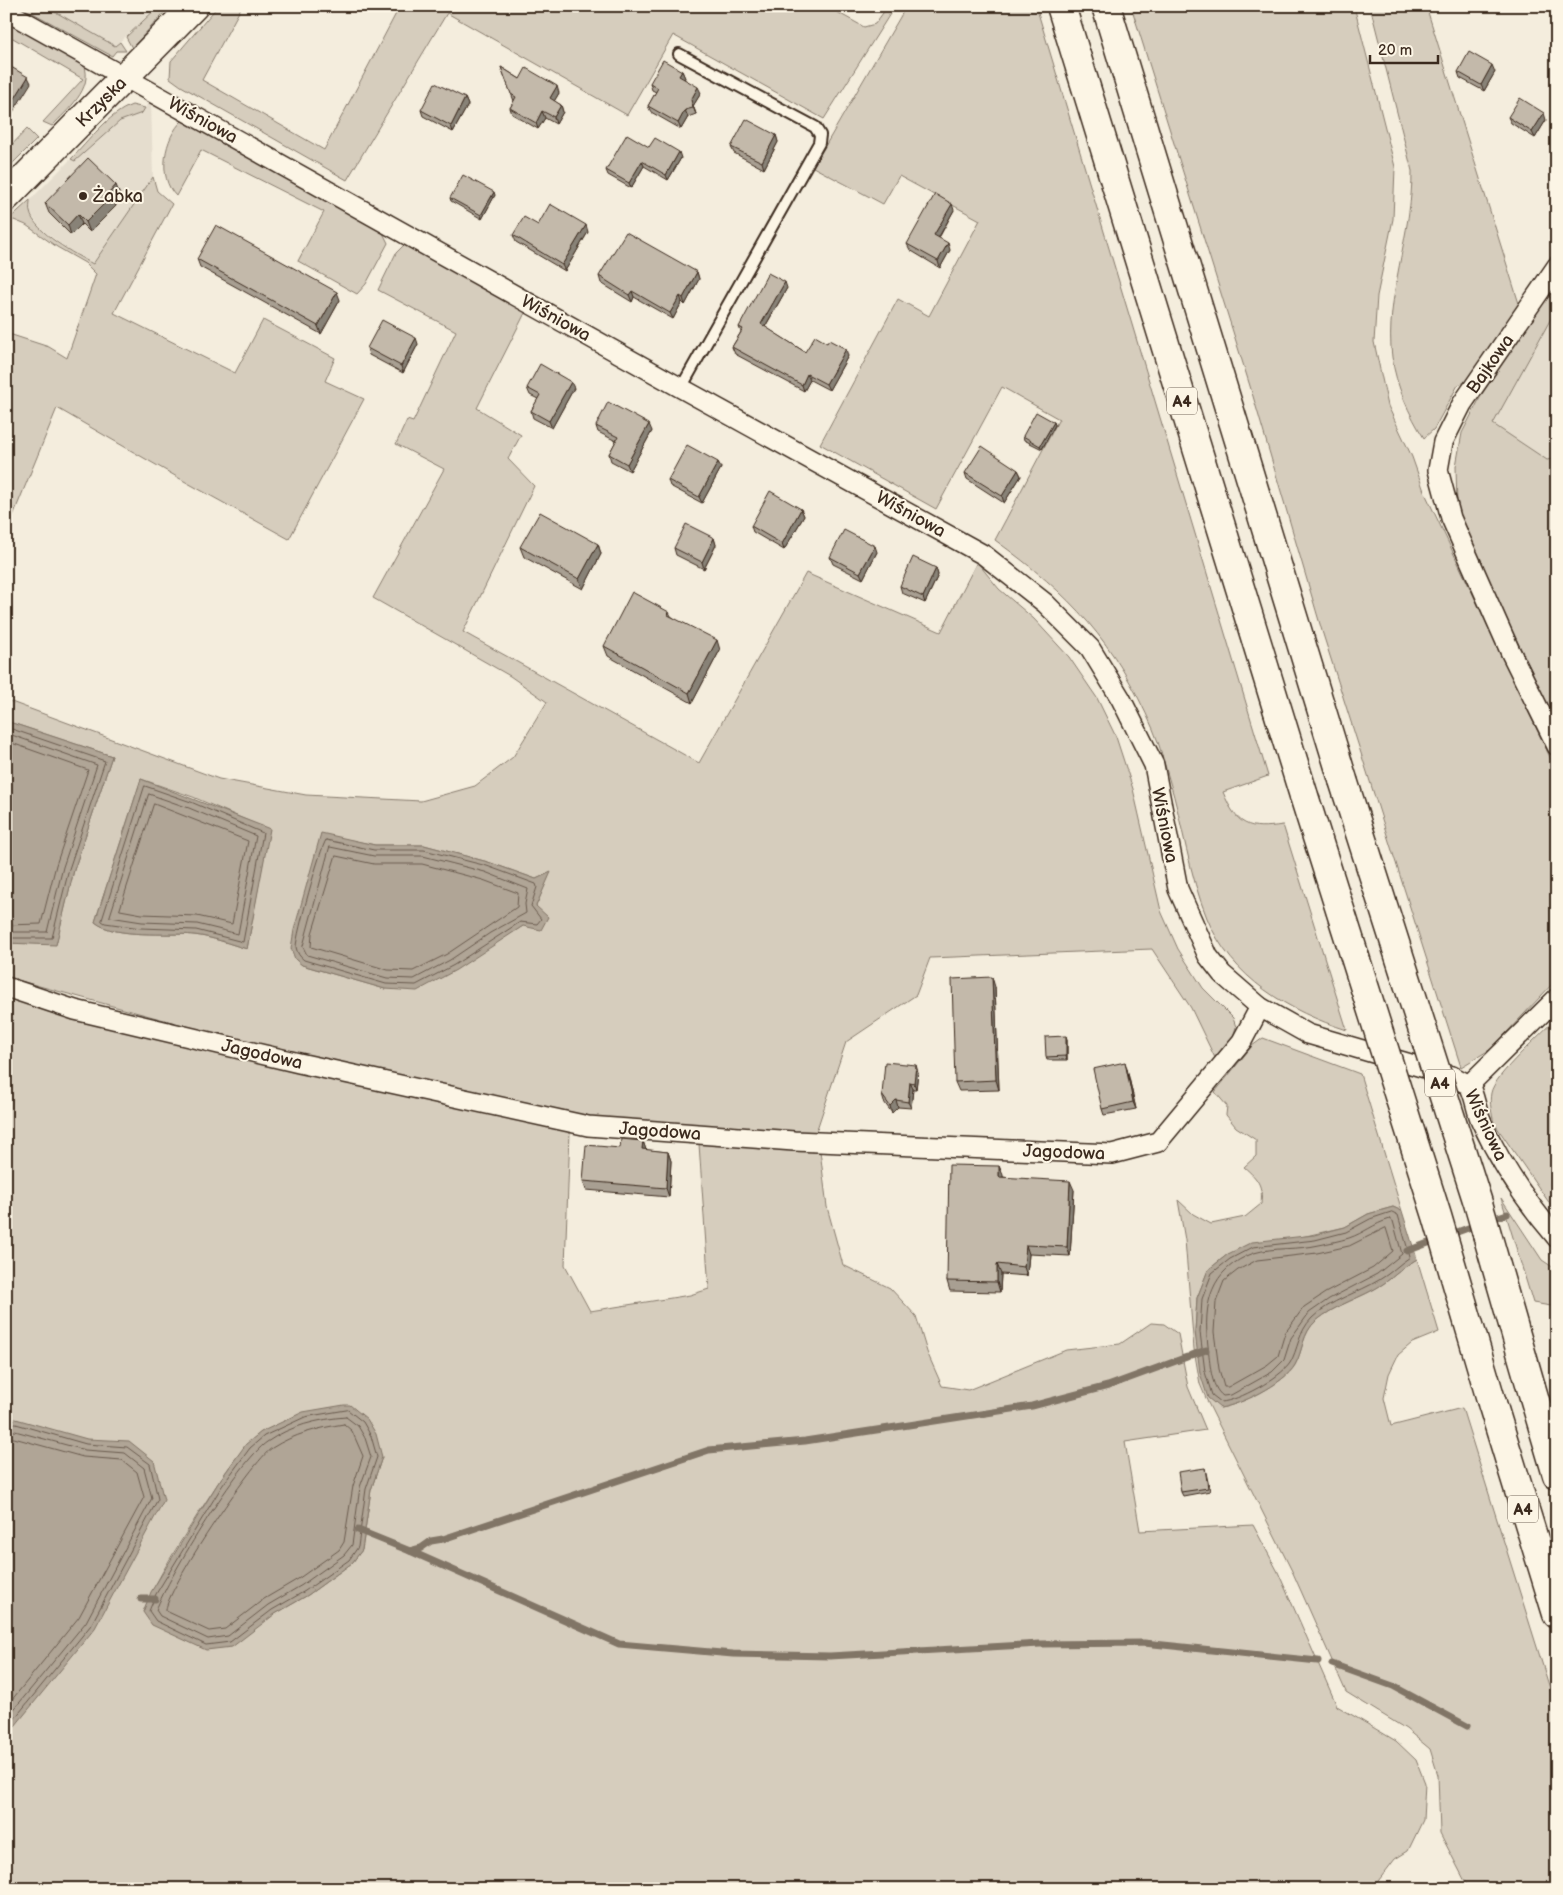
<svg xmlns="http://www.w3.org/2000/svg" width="1563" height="1895" viewBox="0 0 1563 1895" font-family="'Balsamiq Sans',sans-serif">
<rect width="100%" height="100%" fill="#f4eddd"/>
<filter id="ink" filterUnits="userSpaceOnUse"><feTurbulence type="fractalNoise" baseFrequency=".02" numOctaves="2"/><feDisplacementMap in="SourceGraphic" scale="10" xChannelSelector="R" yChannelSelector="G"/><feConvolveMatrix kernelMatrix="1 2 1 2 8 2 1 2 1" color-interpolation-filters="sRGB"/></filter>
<g filter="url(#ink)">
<g fill="#e5ddce">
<path d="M45 6H159L115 46Z"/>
<path d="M151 100 153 177 93 264 66 248 41 229 30 213V200L71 159 75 161 120 121 142 113Z"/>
<path d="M1557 306V458L1547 460 1493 424Z"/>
</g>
<g fill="#d6cdbd" stroke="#887c6e" fill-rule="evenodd">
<path d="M20 6H45L115 46 120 42 126 51H116L112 56Z"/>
<path d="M159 6H170L132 48 126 37Z"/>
<path d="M218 6H242L202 80 324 150 400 6H826L864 27 875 24 888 6H895L824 119 673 35 627 115 447 13 347 180 181 86 170 78 171 61Z"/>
<path d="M895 6H1036L1268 776 1223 792C1237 826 1248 830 1283 825L1347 1030C1290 1012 1231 978 1207 918 1189 874 1183 825 1169 779 1164 763 1160 745 1153 729 1115 642 1071 595 995 540L1059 419 1002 387 936 509 820 444 898 299 929 316 980 220 899 176 883 204 813 167 903 12Z"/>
<path d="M1131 6H1354L1395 167 1393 219 1377 296 1374 342 1388 406 1412 457 1424 491 1557 772V979L1491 1049 1461 1067 1322 631 1250 386Z"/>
<path d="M1370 6H1426L1521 310 1468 381 1458 385 1434 429 1424 438C1409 414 1396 386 1392 357 1384 300 1413 231 1412 171Z"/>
<path d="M13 23 84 64C94 89 67 110 52 126L43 122 83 79 6 34Z"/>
<path d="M132 105 145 108 142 113 120 121 75 161 71 159C89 141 108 114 132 105Z"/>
<path d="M183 120 383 233 388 243 366 284 357 294 298 261 324 212 201 150 176 196C157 177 164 137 183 120Z"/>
<path d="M27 129 37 139 6 170V151Z"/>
<path d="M153 177 157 191 172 204 114 313 235 373 263 320 335 358 325 381 364 399 289 539 184 481 57 408 6 533V333L49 347 67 358 96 274 85 263 57 247 26 225 14 220 6 222 30 200C30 204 29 209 30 212 34 232 76 255 93 264Z"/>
<path d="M404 245 415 249 526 311 477 408 521 435 508 459 534 486 463 632 699 763 806 573 941 632 977 562 999 589 1034 619 1069 657 1097 698 1116 737 1133 789 1161 911 1178 949 1203 988 1233 1018 1236 1027 1232 1040 1216 1060 1191 1008 1152 949 930 958 916 995 846 1042 815 1135 598 1118 234 1039 6 977V943L56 944 74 870 112 756 6 721V700L219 779 306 795 421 801 475 786 513 757 547 702 510 676 373 598 444 469 396 444 407 420 413 422 456 331 378 290 396 253ZM141 779 193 797 269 830 247 949C230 944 212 937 194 935 167 932 116 939 95 922ZM321 834 375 845H424L488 862 536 879 550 873 536 906 523 926 495 943 385 989 302 965 295 959Z"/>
<path d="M1547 297 1553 298 1557 303 1554 313 1493 424 1547 460 1557 458V724L1477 557 1457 507 1456 466 1462 433 1482 394Z"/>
<path d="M6 995 570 1132 565 1265 590 1311 690 1295 709 1289 699 1144 820 1151 827 1207 843 1265 890 1288 916 1316 927 1352 942 1386 968 1390 1066 1350 1120 1344 1151 1323 1164 1324 1178 1334 1188 1387 1206 1430 1125 1442 1140 1531 1253 1525 1278 1572 1337 1706 1396 1741 1416 1760 1425 1783 1423 1820 1408 1851 1395 1859 1372 1889H21L6 1877ZM261 1432 382 1457 371 1490 362 1550 352 1563 308 1595 275 1614 143 1612C157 1577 178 1546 198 1514 217 1485 235 1454 261 1432Z"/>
<path d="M1557 1017V1214L1494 1123C1492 1114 1489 1103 1491 1093 1494 1075 1543 1033 1557 1017Z"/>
<path d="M1263 1038 1360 1074 1402 1211 1393 1207 1368 1214 1345 1227 1228 1254 1208 1270 1197 1298 1195 1332 1220 1408C1240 1405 1284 1384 1295 1365 1303 1351 1302 1333 1316 1321 1336 1304 1362 1298 1383 1284 1395 1276 1404 1266 1417 1259L1439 1332 1412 1343 1398 1355 1389 1374 1384 1398 1391 1426 1462 1408 1557 1711V1889H1469L1440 1833 1438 1775 1430 1749 1406 1729 1346 1692 1293 1573 1208 1403 1200 1384 1194 1349 1185 1240 1178 1200 1193 1214 1211 1224 1245 1217 1261 1204C1263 1185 1258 1179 1244 1167L1256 1156V1140L1236 1127 1226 1115 1227 1106 1215 1092 1252 1046Z"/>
<path d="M1501 1198 1542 1260 1557 1270V1307L1533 1303Z"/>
</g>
<g fill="#b0a596" stroke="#817466">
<path d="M6 721 112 756 74 870 56 945 6 943Z"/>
<path d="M141 779 270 829 247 949C230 944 212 937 194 935 167 932 116 939 95 922Z"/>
<path d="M321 833 375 845H424L488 862 536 879 551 872 536 906 548 917 541 930 523 926 456 970 417 991 385 989 302 965 295 959 291 948 294 930Z"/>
<path d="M1393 1207 1402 1211 1417 1259C1404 1266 1395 1276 1383 1284 1362 1298 1336 1304 1316 1321 1302 1333 1303 1351 1295 1365 1284 1384 1240 1405 1220 1408L1208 1398 1200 1373 1195 1332 1197 1298 1208 1270 1228 1254 1252 1242 1314 1235 1345 1227 1368 1214Z"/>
<path d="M344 1405H350L367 1419 376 1434 382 1457 371 1490 362 1550 352 1563 308 1595 275 1614 232 1647 206 1650 152 1625 143 1612 151 1592 218 1483 246 1444 261 1432 303 1412Z"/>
<path d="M16 1419 87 1439 129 1441 154 1461 164 1500 95 1628 6 1737V1420Z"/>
</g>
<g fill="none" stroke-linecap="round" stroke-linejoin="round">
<g stroke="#6a5b4e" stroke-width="1">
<path d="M6 727 105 761 69 869 52 938H6"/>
<path d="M6 733 97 765 63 867 47 932H6"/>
<path d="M6 741 88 770 56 865 41 924 6 925"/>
<path d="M145 786 191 802 263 833 243 942 196 930 141 928 105 923 102 921Z"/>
<path d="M149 794 189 808 256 836 238 934 197 924 142 922 110 917Z"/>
<path d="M154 804 248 841 232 924 197 916 142 914 120 910Z"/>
<path d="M326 840 374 850H424L487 866 536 884 537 887 531 906 541 919 537 924 520 922 454 965 416 985 386 984 304 960C300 957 297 953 296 947 296 936 320 848 326 840Z"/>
<path d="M330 847 374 856H423L485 872 528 889 525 904 526 913 490 933 450 960 414 979 387 978 307 955 303 947Z"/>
<path d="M336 856 374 864H422L483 880 518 893 517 907 447 954 413 971 388 970 311 947 312 934Z"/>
<path d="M1392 1212 1398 1215 1410 1257C1399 1264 1390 1274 1379 1280 1358 1293 1330 1300 1312 1318 1298 1332 1298 1350 1290 1363 1280 1378 1238 1401 1221 1402L1212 1395 1205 1372 1200 1332 1202 1299 1212 1273 1230 1259 1253 1247 1315 1240 1346 1232 1370 1219Z"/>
<path d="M1390 1219 1393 1221 1402 1254 1377 1274 1329 1299 1309 1313 1291 1338 1284 1360 1272 1372 1231 1395 1223 1396C1210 1387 1210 1361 1208 1346 1203 1304 1210 1269 1254 1253 1274 1247 1298 1250 1319 1245 1329 1243 1339 1241 1349 1238 1364 1233 1373 1224 1390 1219Z"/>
<path d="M1386 1228 1393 1251 1373 1268 1325 1293 1304 1307 1285 1333 1278 1356 1267 1365 1228 1387H1224L1219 1369 1214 1332 1216 1302 1224 1281 1238 1270 1257 1260 1317 1253 1349 1246Z"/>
<path d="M348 1410 363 1422 371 1436 377 1457 366 1489 358 1547 349 1560 305 1591 272 1610 230 1642 206 1645 156 1621 149 1611 156 1594 222 1486 250 1448 264 1436 305 1417Z"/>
<path d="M346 1417 358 1426 365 1438 371 1457 360 1487 352 1545 344 1555 302 1585 268 1605 228 1636 208 1639 160 1616 156 1610C169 1576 239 1461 267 1442 290 1426 318 1419 346 1417Z"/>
<path d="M6 1424H16L86 1444 127 1447 150 1464 158 1499 91 1625 6 1729"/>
<path d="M344 1424 352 1431 363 1456 353 1486 344 1542 339 1550 298 1579 264 1599 225 1629 209 1631 166 1611C164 1593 253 1460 272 1448 294 1434 318 1428 344 1424Z"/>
<path d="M6 1431H15L85 1450 125 1453 144 1468 152 1498 86 1622 6 1719"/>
<path d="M6 1438H14L83 1457 122 1460 137 1472 144 1497 79 1617 6 1707"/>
</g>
<g stroke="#817466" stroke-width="7">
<path d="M1553 1184 1557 1179"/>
<path d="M1489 1220 1507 1214"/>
<path d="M1449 1235 1479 1224"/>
<path d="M1407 1251 1439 1239"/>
<path d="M1192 1355 1206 1350"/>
<path d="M358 1530 410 1551 421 1548 431 1541 443 1539 709 1450 805 1441 1032 1406 1108 1386 1187 1357"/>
<path d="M410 1551 619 1644 733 1654 830 1656 1040 1644 1144 1643 1318 1661"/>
<path d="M141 1599H155"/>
<path d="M1332 1664 1393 1686 1467 1726"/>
</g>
<g stroke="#3b2a1e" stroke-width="14">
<path id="lane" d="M679 54 815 127 820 135 819 143 681 388"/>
</g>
<g stroke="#3b2a1e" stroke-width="22">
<g id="street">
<path d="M6 11 681 388 984 555 1045 603 1090 648 1121 699 1154 765 1178 889 1208 956 1222 974 1260 1007 1308 1034 1452 1076 1469 1085C1475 1096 1476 1110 1481 1121 1500 1163 1527 1203 1557 1238"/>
<path d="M1557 266 1462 404 1443 442 1438 470 1451 518 1510 651 1557 746"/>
<path d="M6 987 75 1010 299 1063 588 1126 794 1141 1112 1154 1158 1142 1242 1041 1260 1007"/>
<path d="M1469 1085 1557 998"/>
</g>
</g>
<g stroke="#3b2a1e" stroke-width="31">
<path id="secondary" d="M6 197 194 6"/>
</g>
<g stroke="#3b2a1e" stroke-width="31">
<g id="highway">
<path d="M1061 6 1304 796"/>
<path d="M1106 6 1343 780"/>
<path d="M1531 1387 1557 1475"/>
<path d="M1492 1403 1557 1614"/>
</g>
</g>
<use href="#lane" stroke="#fcf5e5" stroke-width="10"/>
<use href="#street" stroke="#fcf5e5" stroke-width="19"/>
<use href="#secondary" stroke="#fcf5e5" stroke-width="28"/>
<use href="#highway" stroke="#fcf5e5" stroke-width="28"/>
<g stroke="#3b2a1e" stroke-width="31" stroke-linecap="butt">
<g id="highway-bridge">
<path d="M1343 780 1478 1203 1531 1387"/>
<path d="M1304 796 1437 1216 1492 1403"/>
</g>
</g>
<use href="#highway-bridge" stroke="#fcf5e5" stroke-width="28"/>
</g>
<g fill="#a89f92" stroke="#3b2a1e">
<path d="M501 67 520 79 559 93 554 101 561 105 563 112 556 124 545 118 538 129 512 114 510 108 514 101Z"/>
<path d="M682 71 685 78 684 79 701 93 693 106 696 114 688 117 681 129 651 112 648 106 656 92 652 90 650 83Z"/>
<path d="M1458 72H1495L1484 91 1460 78Z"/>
<path d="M465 98 468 105 453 132 423 116 421 110Z"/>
<path d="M1508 117 1546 120 1535 138 1511 123Z"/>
<path d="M776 135 778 142 764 169 734 153 731 147Z"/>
<path d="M649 147 681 158 668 180 644 166 631 188 608 175 606 170Z"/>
<path d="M120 195 114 201 116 206 90 232 82 224 71 235 49 213 45 203Z"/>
<path d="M495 195 482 219 451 201 450 198Z"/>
<path d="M954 210 939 238 950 250 940 268 910 250 907 244Z"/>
<path d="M538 225 588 232 565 271 516 242 513 235Z"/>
<path d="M197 259 340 300 321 334 200 267Z"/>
<path d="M697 272 699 279 685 305 682 302 673 319 634 297 632 302 601 283 599 276Z"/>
<path d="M787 288 765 327 805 352 848 356 829 390 810 380 804 391 735 354 732 347 741 332 739 327Z"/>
<path d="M418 344 403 373 369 355 367 348Z"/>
<path d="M527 388H574L552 428 533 418 531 411 538 399 530 395Z"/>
<path d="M1054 422 1055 425 1042 449 1024 440 1023 436Z"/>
<path d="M596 426 652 431 630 471 611 461 609 454 616 441 598 432Z"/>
<path d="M718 462 721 468 702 503 670 486 668 480Z"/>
<path d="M1018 470 1021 476 1004 503 967 479 965 473Z"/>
<path d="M801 509 804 516 784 550 753 532 751 526Z"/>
<path d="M714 538 716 545 704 569 676 555 674 548Z"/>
<path d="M598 544 601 554 583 589 524 557 520 547Z"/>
<path d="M877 552 863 579 833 564 830 557Z"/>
<path d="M936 568 938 575 925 603 902 593 900 586Z"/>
<path d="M669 612 671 616 720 650 692 703 608 656 604 646Z"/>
<path d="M995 987 999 1090 959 1091 955 1082Z"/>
<path d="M1067 1039V1060H1047L1046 1057Z"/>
<path d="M1127 1069 1136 1109 1104 1115 1102 1109Z"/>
<path d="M918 1072 916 1089H913L911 1108 898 1107 892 1113 884 1102 882 1095Z"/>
<path d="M643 1141 646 1150 668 1152 671 1161 669 1197 586 1190 583 1181 620 1148Z"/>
<path d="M999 1166 1003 1177 1074 1190 1070 1256 1029 1254 1027 1276 1001 1274 1000 1292 950 1291 947 1281Z"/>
<path d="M1205 1468 1210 1491 1183 1496 1181 1492Z"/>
</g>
<g fill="#888277" stroke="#3b2a1e">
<path d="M1492 65 1495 72 1484 91 1481 85Z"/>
<path d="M682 71 685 78 682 83 679 76Z"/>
<path d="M28 77 31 83 8 120 6 113Z"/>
<path d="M557 86 559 93 552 105 550 98Z"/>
<path d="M698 87 701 93 693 106 696 114 691 100Z"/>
<path d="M465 98 468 105 453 132 451 126Z"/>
<path d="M561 105 563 112 556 124 554 117Z"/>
<path d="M685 110 688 117 681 129 678 123Z"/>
<path d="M542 111 545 118 538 129 536 123Z"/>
<path d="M1544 113 1546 120 1535 138 1532 132Z"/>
<path d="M776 135 778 142 764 169 762 162Z"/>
<path d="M679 152 681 158 668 180 666 175Z"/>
<path d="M642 161 644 166 631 188 629 183Z"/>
<path d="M116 185 120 195 114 201 116 206 90 232 86 222 109 193Z"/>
<path d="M494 192 495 195 482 219 481 215Z"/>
<path d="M952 204 954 210 936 242 934 235Z"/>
<path d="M78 214 82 224 71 235 68 225Z"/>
<path d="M586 225 588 232 565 271 562 265Z"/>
<path d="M948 243 950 250 940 268 938 261Z"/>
<path d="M697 272 699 279 685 305 683 298Z"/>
<path d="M785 282 787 288 763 330 761 324Z"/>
<path d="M632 291 634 297 632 302 629 295Z"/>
<path d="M337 292 340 300 321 334 318 326Z"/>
<path d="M680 296 682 302 673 319 670 313Z"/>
<path d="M416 338 418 344 403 373 401 366Z"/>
<path d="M846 349 848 356 829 390 826 384Z"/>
<path d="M807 374 810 380 804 391 802 385Z"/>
<path d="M571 382 574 388 552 428 549 421Z"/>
<path d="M1054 422 1055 425 1042 449 1040 446Z"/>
<path d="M649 424 652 431 630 471 627 464Z"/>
<path d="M718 462 721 468 702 503 699 497Z"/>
<path d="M1018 470 1021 476 1004 503 1002 496Z"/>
<path d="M801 509 804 516 784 550 782 544Z"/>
<path d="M714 538 716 545 704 569 702 562Z"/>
<path d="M598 544 601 554 583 589 579 579Z"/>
<path d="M875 546 877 552 863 579 860 573Z"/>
<path d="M936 568 938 575 925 603 923 597Z"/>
<path d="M717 640 720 650 692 703 689 693Z"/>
<path d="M992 977 995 987 999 1090 996 1080Z"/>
<path d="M1066 1036 1067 1039V1060L1066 1056Z"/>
<path d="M1125 1062 1127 1069 1136 1109 1133 1102Z"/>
<path d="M916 1065 918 1072 916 1089 914 1083Z"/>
<path d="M910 1082 913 1089 911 1108 908 1102Z"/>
<path d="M896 1100 898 1107 892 1113 890 1106Z"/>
<path d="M643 1141 646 1150 642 1149Z"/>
<path d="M668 1152 671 1161 669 1197 666 1188Z"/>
<path d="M999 1166 1003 1175V1186L999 1177Z"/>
<path d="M1070 1181 1074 1190 1070 1256 1067 1247Z"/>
<path d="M1026 1245 1029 1254 1027 1276 1024 1267Z"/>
<path d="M997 1264 1001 1274 1000 1292 997 1282Z"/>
</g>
<g fill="#c3b9aa" stroke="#3b2a1e">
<path d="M1469 52 1492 65 1481 85 1458 72Z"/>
<path d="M663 60 682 71 679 76 698 87 691 100 693 108 685 110 678 123 648 106 658 88 650 83Z"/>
<path d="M6 64 28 77 6 113Z"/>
<path d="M501 67 520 79 526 68 557 86 550 98 561 105 554 117 542 111 536 123 510 108 516 97 511 94Z"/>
<path d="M435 83 465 98 451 126 421 110Z"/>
<path d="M1520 98 1544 113 1532 132 1508 117Z"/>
<path d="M746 119 776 135 762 162 731 147Z"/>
<path d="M627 134 649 147 655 138 679 152 666 175 642 161 629 183 606 170Z"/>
<path d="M88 158 116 185 109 193 112 196 86 222 78 214 68 225 45 203Z"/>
<path d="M463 175 494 192 481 215 450 198Z"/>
<path d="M935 194 952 204 934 235 948 243 938 261 907 244Z"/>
<path d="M550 204 586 225 562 265 513 235 524 217 538 225Z"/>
<path d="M216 225 337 292 318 326 197 259Z"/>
<path d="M626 232 697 272 683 298 680 296 670 313 632 291 629 295 599 276Z"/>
<path d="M768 273 785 282 761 324 805 352 815 336 827 343 829 340 846 349 826 384 807 374 802 385 732 347 743 329 739 327Z"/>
<path d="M382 320 416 338 401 366 367 348Z"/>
<path d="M540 364 571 382 549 421 531 411 540 395 527 388Z"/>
<path d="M608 402 649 424 627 464 609 454 618 437 596 426Z"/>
<path d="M1036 412 1054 422 1040 446 1023 436Z"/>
<path d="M687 445 718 462 699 497 668 480Z"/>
<path d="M982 446 1018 470 1002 496 965 473Z"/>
<path d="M770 491 801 509 782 544 751 526Z"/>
<path d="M540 512 598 544 579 579 520 547Z"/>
<path d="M686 524 714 538 702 562 674 548Z"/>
<path d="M844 530 875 546 860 573 830 557Z"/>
<path d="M913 557 936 568 923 597 900 586Z"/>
<path d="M632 592 669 612 668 615 717 640 689 693 604 646Z"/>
<path d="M992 977 996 1080 955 1082 952 979Z"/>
<path d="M1066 1036V1056L1046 1057 1045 1037Z"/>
<path d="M885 1062 916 1065 914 1083 910 1082 908 1102 896 1100 890 1106 882 1095Z"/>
<path d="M1125 1062 1133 1102 1102 1109 1093 1069Z"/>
<path d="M621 1139 643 1141 642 1149 668 1152 666 1188 583 1181 586 1145 620 1148Z"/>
<path d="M949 1165 999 1166V1177L1070 1181 1067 1247 1026 1245 1024 1267 997 1264V1282L947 1281Z"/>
<path d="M1205 1468 1208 1488 1181 1492 1178 1472Z"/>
</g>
</g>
<circle fill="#3b2a1e" stroke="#fcf5e5" stroke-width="2" cx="83" cy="196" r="5"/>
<g text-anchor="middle" stroke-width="4" stroke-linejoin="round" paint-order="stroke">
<g fill="#fcf5e5" stroke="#75675a" stroke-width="1">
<rect x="1167" y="387.5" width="30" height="27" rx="4"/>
<rect x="1425" y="1069.5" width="30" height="27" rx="4"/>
<rect x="1508" y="1495.5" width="30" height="27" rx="4"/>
</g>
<g font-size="16" font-weight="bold" fill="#3b2a1e">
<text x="1182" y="407">A4</text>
<text x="1440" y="1089">A4</text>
<text x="1523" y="1515">A4</text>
</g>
<g font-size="18" fill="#3b2a1e" stroke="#fcf5e5">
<text transform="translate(101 102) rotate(-45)" y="6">Krzyska</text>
<text transform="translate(203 120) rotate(29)" y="6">Wiśniowa</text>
<text transform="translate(556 318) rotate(29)" y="6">Wiśniowa</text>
<text transform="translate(1490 364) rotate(-55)" y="6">Bajkowa</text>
<text transform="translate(911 514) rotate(29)" y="6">Wiśniowa</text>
<text transform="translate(1165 825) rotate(79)" y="6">Wiśniowa</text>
<text transform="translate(262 1054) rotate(13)" y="6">Jagodowa</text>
<text transform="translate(1486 1125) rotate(65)" y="6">Wiśniowa</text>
<text transform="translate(660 1131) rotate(4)" y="6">Jagodowa</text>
<text transform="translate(1064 1152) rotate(2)" y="6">Jagodowa</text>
</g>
<g font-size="18" fill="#3b2a1e" stroke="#fcf5e5" text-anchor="start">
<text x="93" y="202">Żabka</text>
</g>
</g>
<rect width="1563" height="1895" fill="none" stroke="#fcf5e5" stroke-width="25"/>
<rect x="12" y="12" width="1538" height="1870" fill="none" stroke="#3b2a1e" stroke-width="2" filter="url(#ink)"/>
<path d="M1370 55v8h68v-8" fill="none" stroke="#3b2a1e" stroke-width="2.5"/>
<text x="1378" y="55" font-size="15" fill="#3b2a1e" stroke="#fcf5e5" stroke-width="4" paint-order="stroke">20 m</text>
</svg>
